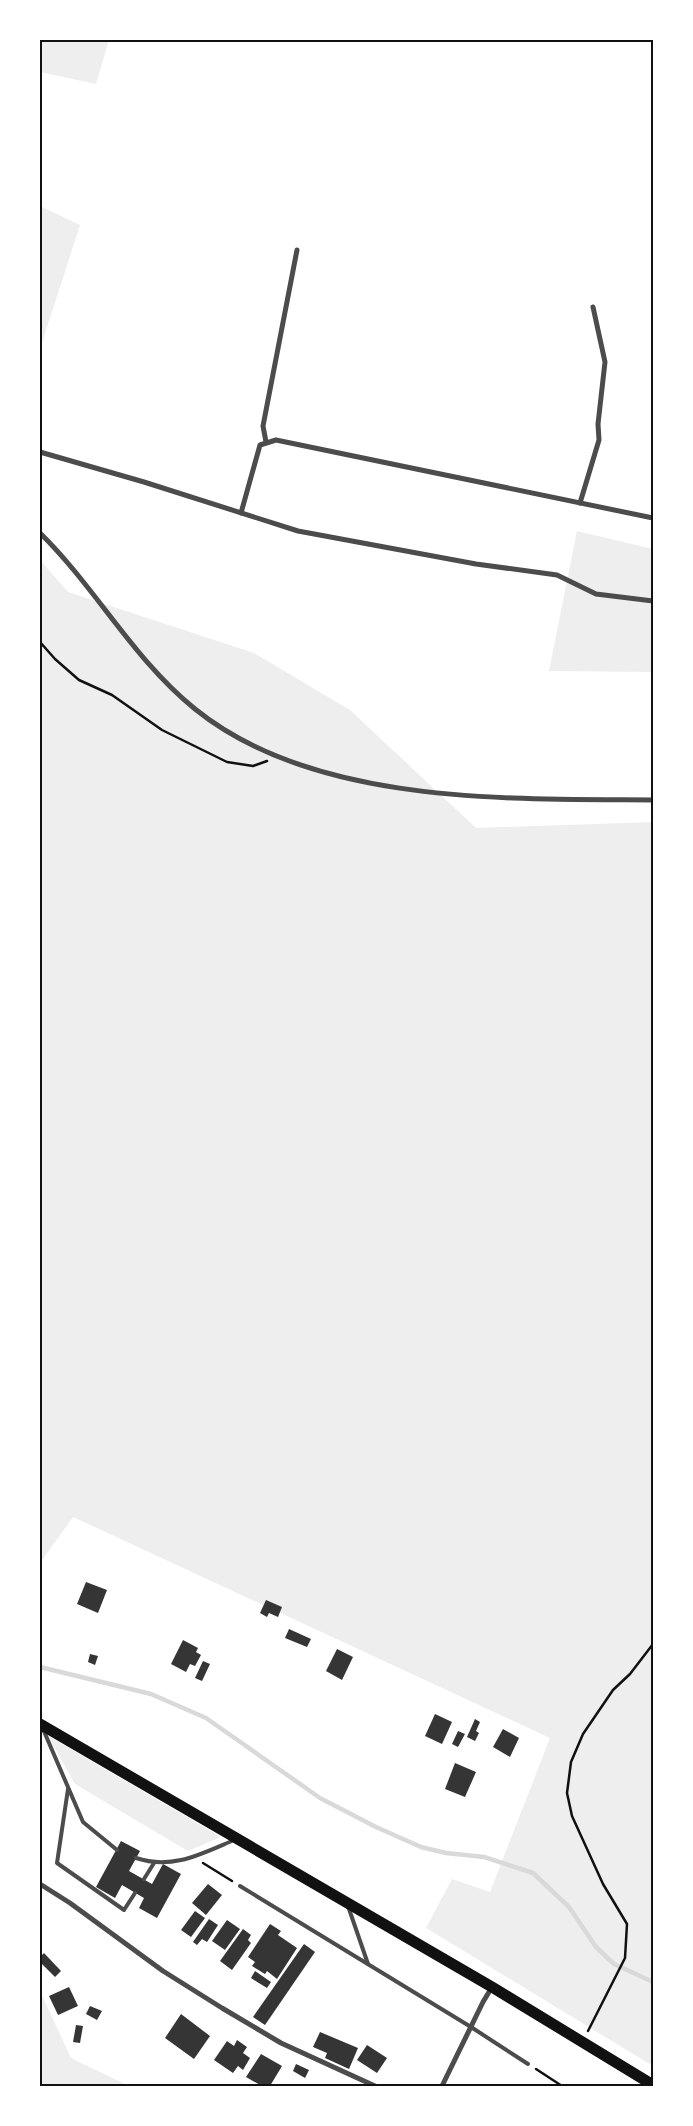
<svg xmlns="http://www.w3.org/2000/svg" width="693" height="2126" viewBox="0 0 693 2126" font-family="'Roboto Condensed',sans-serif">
<rect width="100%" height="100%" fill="#fff"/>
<g fill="#eee">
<path d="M40 40H109L96 84 40 72Z"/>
<path d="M40 206 80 225 40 349Z"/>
<path d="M577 531 653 549V672L549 671Z"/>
<path d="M40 560 68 592 254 653 350 710 476 828 653 822V2066L426 1928 452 1879 490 1892 550 1738 73 1517 40 1563Z"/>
<path d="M48 1736 221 1837 188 1851 75 1784Z"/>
<path d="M40 1991 71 2058 129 2086H40Z"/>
</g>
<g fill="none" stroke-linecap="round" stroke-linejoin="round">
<path stroke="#d9d9d9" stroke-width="4.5" d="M40 1667 151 1694 206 1718 320 1798 376 1827 421 1847 446 1853 484 1857 533 1873 569 1907 596 1947 614 1964 653 1982"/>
</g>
<g fill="#353535">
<path d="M86 1582 107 1590 98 1613 77 1604Z"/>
<path d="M266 1600 282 1607 278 1617 269 1613 267 1617 260 1613Z"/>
<path d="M289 1629 311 1639 307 1647 285 1638Z"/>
<path d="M183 1640 198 1648 196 1652 201 1655 195 1666 190 1664 186 1672 171 1664Z"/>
<path d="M337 1649 353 1657 342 1680 326 1671Z"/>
<path d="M90 1654 98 1656 95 1665 88 1662Z"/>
<path d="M203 1661 210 1664 202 1681 195 1678Z"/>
<path d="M435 1714 452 1722 442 1744 425 1736Z"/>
<path d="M475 1719 480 1722 476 1731 479 1733 475 1741 467 1737Z"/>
<path d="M503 1729 519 1738 510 1757 493 1747Z"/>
<path d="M458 1731 465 1734 458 1747 452 1744Z"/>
<path d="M455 1763 476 1772 465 1797 445 1789Z"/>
<path d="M121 1841 140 1851 129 1871 152 1884 163 1864 181 1874 157 1918 139 1908 144 1898 122 1885 115 1898 96 1887Z"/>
<path d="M208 1884 222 1895 206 1915 192 1903Z"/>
<path d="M195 1911 205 1918 191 1937 181 1930Z"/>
<path d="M209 1919 218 1925 207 1942 202 1939 197 1945 193 1942Z"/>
<path d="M227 1920 240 1929 225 1950 212 1941Z"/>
<path d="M270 1924 281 1931 278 1935 297 1948 277 1979 267 1971 265 1974 252 1966 255 1962 248 1957Z"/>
<path d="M243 1929 251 1935 248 1940 251 1943 232 1970 220 1961Z"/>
<path d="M304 1944 315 1952 265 2025 253 2017Z"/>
<path d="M44 1953 61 1971 55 1977 40 1962V1957Z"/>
<path d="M255 1971 271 1982 267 1988 251 1978Z"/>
<path d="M69 1987 78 2006 58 2015 49 1996Z"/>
<path d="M90 2006 102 2011 97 2020 86 2014Z"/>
<path d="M181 2014 210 2036 194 2059 165 2038Z"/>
<path d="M76 2025 83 2026 80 2043 73 2042Z"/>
<path d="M320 2032 358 2048 349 2069 325 2058 327 2053 313 2047Z"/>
<path d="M237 2040 247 2047 243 2053 250 2058 243 2070 238 2066 233 2073 214 2060 227 2041 234 2046Z"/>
<path d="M367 2045 387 2058 377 2073 357 2060Z"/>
<path d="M261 2054 282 2066 270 2086H262L246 2077Z"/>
<path d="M296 2064 309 2070 305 2078 293 2071Z"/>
</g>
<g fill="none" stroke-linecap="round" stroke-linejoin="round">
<g stroke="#111" stroke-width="2.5">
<path d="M40 642 55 659 79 680 112 695 162 730 227 762 253 766 267 761"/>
<path d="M203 1863 232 1881"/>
<path d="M588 2031 625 1958 627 1924 603 1884 572 1816 567 1793 571 1762 583 1734 613 1690 630 1674 653 1644"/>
<path d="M536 2069 562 2086"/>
</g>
<g stroke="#4c4c4c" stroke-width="4">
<path d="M43 1729 83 1822 117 1850"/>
<path d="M68 1789 57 1863 124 1910 135 1893"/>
<path d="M136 1858C172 1870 201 1854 234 1840"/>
<path d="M144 1879 154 1863"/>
<path d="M240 1886 471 2027 528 2064"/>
<path d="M348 1906 368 1964"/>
</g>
<g stroke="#4c4c4c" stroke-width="5">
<path d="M266 442 263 426 297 250"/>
<path d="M40 452 144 482 298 531 476 564 557 575 596 594 653 601"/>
<path d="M580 503 599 440 598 424 605 362 593 307"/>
<path d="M241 513 260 445 276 440 653 518"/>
<path d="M40 533C96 588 133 659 195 709 314 805 507 799 653 800"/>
<path d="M40 1884 70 1903 163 1971 222 2008 281 2043 375 2086"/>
<path d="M442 2086 483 2002 492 1987"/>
</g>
<path stroke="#111" stroke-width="11" d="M40 1724 492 1987 653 2085"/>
</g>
<rect width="693" height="2126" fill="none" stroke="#ffffff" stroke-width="82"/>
<rect x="41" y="41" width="611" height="2044" fill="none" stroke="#111" stroke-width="2"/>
</svg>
